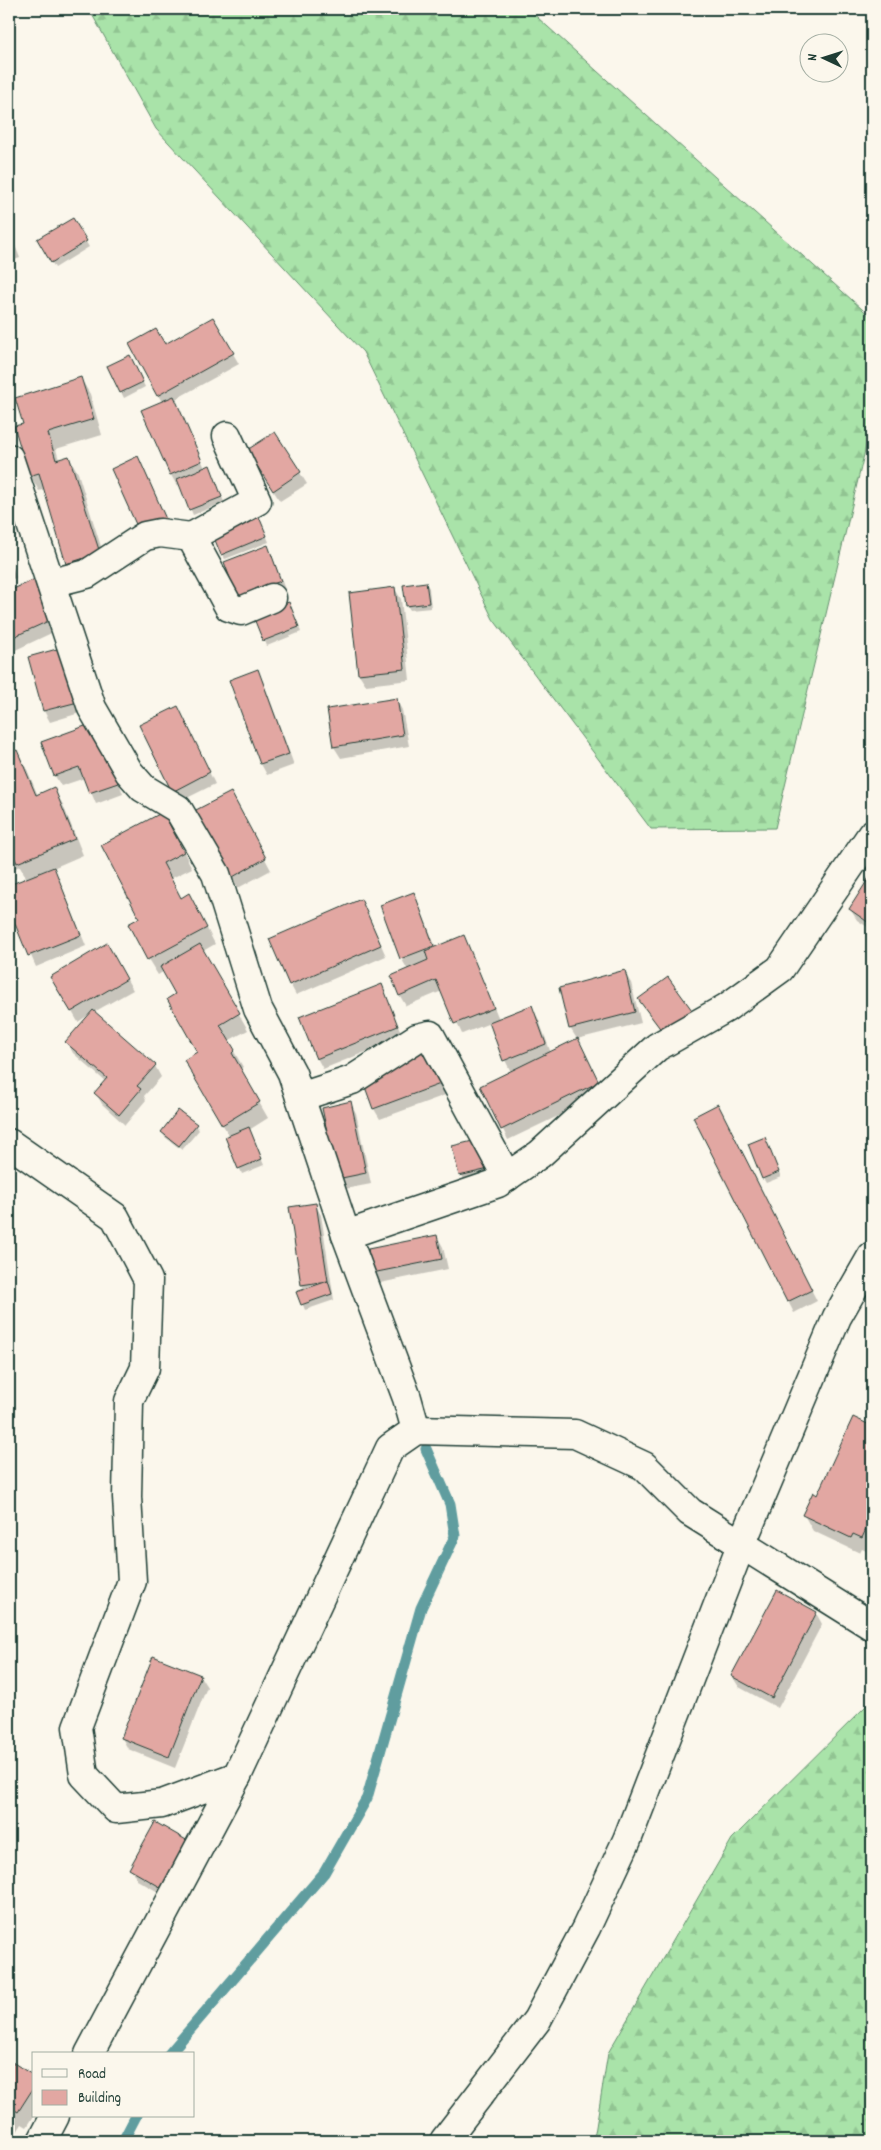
<svg xmlns="http://www.w3.org/2000/svg" width="881" height="2150" viewBox="0 0 881 2150" font-family="Dekko,sans-serif">
<defs>
<pattern id="forest-firs" width="22" height="20" patternUnits="userSpaceOnUse" patternTransform="scale(1.25)"><rect width="22" height="20" fill="#a9e3a9"/><path d="M5 1l3.5 6h-7zM16 11l3.5 6h-7z" fill="#91c492"/></pattern>
</defs>
<rect width="100%" height="100%" fill="#fbf7ec"/>
<filter id="ink" filterUnits="userSpaceOnUse"><feTurbulence type="fractalNoise" baseFrequency=".02" numOctaves="2"/><feDisplacementMap in="SourceGraphic" scale="10" xChannelSelector="R" yChannelSelector="G"/><feConvolveMatrix kernelMatrix="1 2 1 2 8 2 1 2 1" color-interpolation-filters="sRGB"/></filter>
<g filter="url(#ink)">
<g fill="url(#forest-firs)" stroke="#64906e">
<path d="M89 9H528L872 318V421L775 828 651 829 493 619 363 352 156 129Z"/>
<path d="M872 1700V2141H590L595 2133 608 2053 732 1839Z"/>
</g>
<g fill="#0003">
<path d="M72 219 89 247 55 268 39 240Z"/>
<path d="M9 230 20 258 9 262Z"/>
<path d="M213 319 239 364 174 400 205 468 212 472 224 502 193 515 180 484 177 486 171 475 143 411 162 402 158 395 164 346Z"/>
<path d="M133 361 145 387 124 398 108 366Z"/>
<path d="M81 379 90 394 102 435 56 449 59 460 69 457 78 473 108 569 77 579 68 563 45 489 39 491 30 475 24 424Z"/>
<path d="M275 433 307 484 280 501 254 461Z"/>
<path d="M138 458 144 469 171 530 140 531Z"/>
<path d="M257 513 269 542 225 559 222 554Z"/>
<path d="M267 547 273 558 286 592 244 608 225 562Z"/>
<path d="M9 554 16 578 9 580Z"/>
<path d="M37 579 60 629 9 653V592Z"/>
<path d="M426 583 429 588 431 608 410 610 407 605Z"/>
<path d="M395 589 401 599 410 680 366 685 359 674Z"/>
<path d="M289 603 301 632 267 646 255 617Z"/>
<path d="M63 649 83 712 50 722 44 711 30 658Z"/>
<path d="M257 671 263 681 294 765 267 775 261 764 230 681Z"/>
<path d="M396 699 402 710 409 746 341 758 334 747 328 710Z"/>
<path d="M183 718 215 784 179 802 173 791Z"/>
<path d="M102 734 123 794 96 804 85 778 61 786 55 776 43 743Z"/>
<path d="M17 751 26 767 38 796 54 789 63 805 83 855 53 868 59 879 86 946 36 967 9 906V887L27 879 20 866 10 870 9 868V755Z"/>
<path d="M236 804 271 870 238 888 232 877Z"/>
<path d="M172 829 192 868 170 879 181 899 198 911 215 944 203 951 248 1030 228 1041 243 1067 240 1069 268 1118 249 1130 264 1165 242 1174 227 1138 230 1137 185 1060 199 1052 177 994 164 971 158 975 148 959 141 918Z"/>
<path d="M872 876V930L857 920 850 909Z"/>
<path d="M413 894 419 905 436 948 464 936 499 1019 531 1007 538 1018 551 1053 577 1040 604 1094 508 1140 482 1086 511 1072 505 1060 490 1023 462 1034 442 991 406 1006 400 996 408 970 401 958Z"/>
<path d="M361 900 386 956 296 995 290 984Z"/>
<path d="M107 945 133 990 94 1012 155 1066 161 1077 144 1096 146 1100 125 1125 102 1104 96 1093 106 1082 73 1053 67 1042 90 1014 78 1022 52 977Z"/>
<path d="M624 972 631 983 641 1023 577 1039 570 1028Z"/>
<path d="M381 986 403 1037 323 1069 317 1058Z"/>
<path d="M429 1048 448 1094 380 1119 374 1109Z"/>
<path d="M350 1102 356 1113 371 1184 345 1189 338 1178Z"/>
<path d="M695 1117H724L817 1301 794 1313Z"/>
<path d="M196 1125 199 1130 182 1150 165 1137 162 1132Z"/>
<path d="M767 1144 781 1177 766 1183 763 1178Z"/>
<path d="M453 1147 495 1173 464 1180Z"/>
<path d="M315 1205 321 1215 334 1300 305 1310 298 1293 305 1290 302 1285Z"/>
<path d="M437 1236 443 1247 448 1269 380 1283 373 1272Z"/>
<path d="M854 1419 872 1428 871 1553 862 1549 860 1553 813 1531 804 1515 818 1496Z"/>
<path d="M816 1613 822 1624 778 1708 739 1687 732 1676Z"/>
<path d="M200 1676 207 1687 175 1768 128 1749 122 1738Z"/>
<path d="M156 1824 169 1898 137 1880 131 1869Z"/>
<path d="M9 2061 34 2078V2116L27 2127 22 2124 11 2141H9Z"/>
</g>
<g fill="none" stroke-linecap="round" stroke-linejoin="round">
<g stroke="#609d9f" stroke-width="11">
<path d="M169 2054 324 1873 367 1798 421 1608 455 1536 450 1504 426 1449"/>
<path d="M123 2141 136 2116"/>
</g>
</g>
<g fill="#e2a7a2" stroke="#1f3d34">
<path d="M73 218 87 241 51 263 37 239Z"/>
<path d="M213 317 234 353 157 396 129 344 156 329 165 344Z"/>
<path d="M130 355 143 382 120 393 107 366Z"/>
<path d="M81 377 94 419 48 433 56 460 69 456 100 553 66 564 39 473 29 476 14 426 23 424 15 398Z"/>
<path d="M174 396 202 461 170 475 141 410Z"/>
<path d="M275 432 301 472 273 491 247 450Z"/>
<path d="M138 456 166 519 139 531 111 469Z"/>
<path d="M210 465 222 497 189 510 177 479Z"/>
<path d="M257 512 267 536 221 555 211 530Z"/>
<path d="M268 545 281 581 237 597 224 562Z"/>
<path d="M37 578 55 618 9 639V591Z"/>
<path d="M426 582 429 603 406 606 403 585Z"/>
<path d="M395 587 405 669 358 674 349 593Z"/>
<path d="M289 602 299 627 263 641 253 616Z"/>
<path d="M64 647 78 702 43 711 28 657Z"/>
<path d="M258 669 289 754 260 764 229 680Z"/>
<path d="M397 698 403 735 333 747 327 709Z"/>
<path d="M178 706 210 772 172 792 139 725Z"/>
<path d="M96 722 118 783 89 793 79 767 54 776 41 742Z"/>
<path d="M17 750 36 795 54 787 75 839 17 863 11 850 9 851V753Z"/>
<path d="M231 792 266 858 231 878 194 811Z"/>
<path d="M163 812 184 852 163 863 181 898 189 893 207 928 147 960 128 924 139 918 101 845Z"/>
<path d="M54 867 81 935 28 956 9 909V885Z"/>
<path d="M872 873V925L849 909Z"/>
<path d="M414 892 434 946 400 959 380 905Z"/>
<path d="M361 899 381 945 289 985 269 939Z"/>
<path d="M464 935 494 1008 454 1024 436 980 399 996 391 976 428 960 425 951Z"/>
<path d="M107 943 127 979 71 1012 50 977Z"/>
<path d="M200 944 240 1013 220 1025 235 1050 232 1053 260 1102 222 1125 184 1060 197 1052 167 999 175 994 160 967Z"/>
<path d="M625 970 635 1012 569 1029 559 988Z"/>
<path d="M668 977 697 1017 668 1039 638 999Z"/>
<path d="M382 984 398 1026 316 1059 299 1017Z"/>
<path d="M532 1005 546 1044 503 1061 489 1022Z"/>
<path d="M93 1010 156 1065 137 1086 141 1089 119 1115 94 1093 107 1078 65 1042Z"/>
<path d="M578 1038 599 1082 501 1130 480 1086Z"/>
<path d="M430 1047 443 1083 373 1109 360 1073Z"/>
<path d="M351 1101 366 1173 337 1179 322 1108Z"/>
<path d="M718 1104 812 1290 787 1302 693 1117Z"/>
<path d="M178 1110 197 1124 179 1146 161 1132Z"/>
<path d="M249 1127 262 1159 238 1169 225 1137Z"/>
<path d="M765 1137 779 1172 762 1179 748 1144Z"/>
<path d="M485 1138 493 1168 459 1176 452 1146Z"/>
<path d="M316 1203 328 1281 301 1285 289 1207Z"/>
<path d="M437 1235 442 1259 372 1273 368 1249Z"/>
<path d="M328 1281 332 1294 301 1305 296 1292Z"/>
<path d="M853 1417 872 1426V1516L862 1538 853 1534 851 1538 802 1515 813 1492 817 1495Z"/>
<path d="M777 1590 817 1612 772 1698 731 1676Z"/>
<path d="M153 1656 201 1675 169 1757 121 1738Z"/>
<path d="M155 1822 188 1841 162 1888 129 1869Z"/>
<path d="M9 2060 34 2076V2087L18 2112 13 2109 9 2115Z"/>
</g>
<g fill="none" stroke-linecap="round" stroke-linejoin="round">
<g stroke="#1f3d34" stroke-width="31">
<g id="minor">
<path d="M9 458 92 708 129 772 143 788 178 809 216 874 258 1009 292 1073 346 1235 407 1398 416 1430"/>
<path d="M191 537 257 501 227 436"/>
<path d="M51 583 87 574 145 536 160 533 191 537 229 607 241 611 272 598"/>
<path d="M300 1097 352 1080 417 1038 430 1035 507 1177"/>
<path d="M9 1143 115 1217 148 1280 145 1368 129 1401 127 1497 132 1581 77 1727 84 1775 116 1809 162 1804 237 1776"/>
<path d="M346 1235 498 1183 540 1154 657 1047 726 1008 780 969 872 834"/>
<path d="M89 2054 237 1776 390 1448 416 1430 575 1434 644 1466 690 1512 872 1626"/>
<path d="M42 2141 55 2116"/>
<path d="M444 2141 537 2020 586 1928 627 1840 741 1545 837 1317 872 1256"/>
</g>
</g>
<use href="#minor" stroke="#fbf7ec" stroke-width="28"/>
</g>
</g>
<rect width="881" height="2150" fill="none" stroke="#fbf7ec" stroke-width="30"/>
<rect x="15" y="15" width="851" height="2120" fill="none" stroke="#1f3d34" stroke-width="2" filter="url(#ink)"/>
<rect x="32" y="2052" width="162" height="65" fill="#fbf7ec" stroke="#a3ada2"/>
<rect x="42" y="2069" width="25" height="8" fill="#fbf7ec" stroke="#a3ada2"/>
<text x="78" y="2078" font-size="15" fill="#1f3d34">Road</text>
<rect x="42" y="2090" width="25" height="15" fill="#e2a7a2" stroke="#a3ada2"/>
<text x="78" y="2102" font-size="15" fill="#1f3d34">Building</text>
<g transform="translate(824 58) rotate(274)"><circle r="24" fill="#fbf7ec" stroke="#a3ada2"/>
<path d="M0-4L9 19L0 12L-9 19Z" fill="#1f3d34"/>
<text y="-8" font-size="14" font-weight="bold" text-anchor="middle" fill="#1f3d34">N</text>
</g>
</svg>
